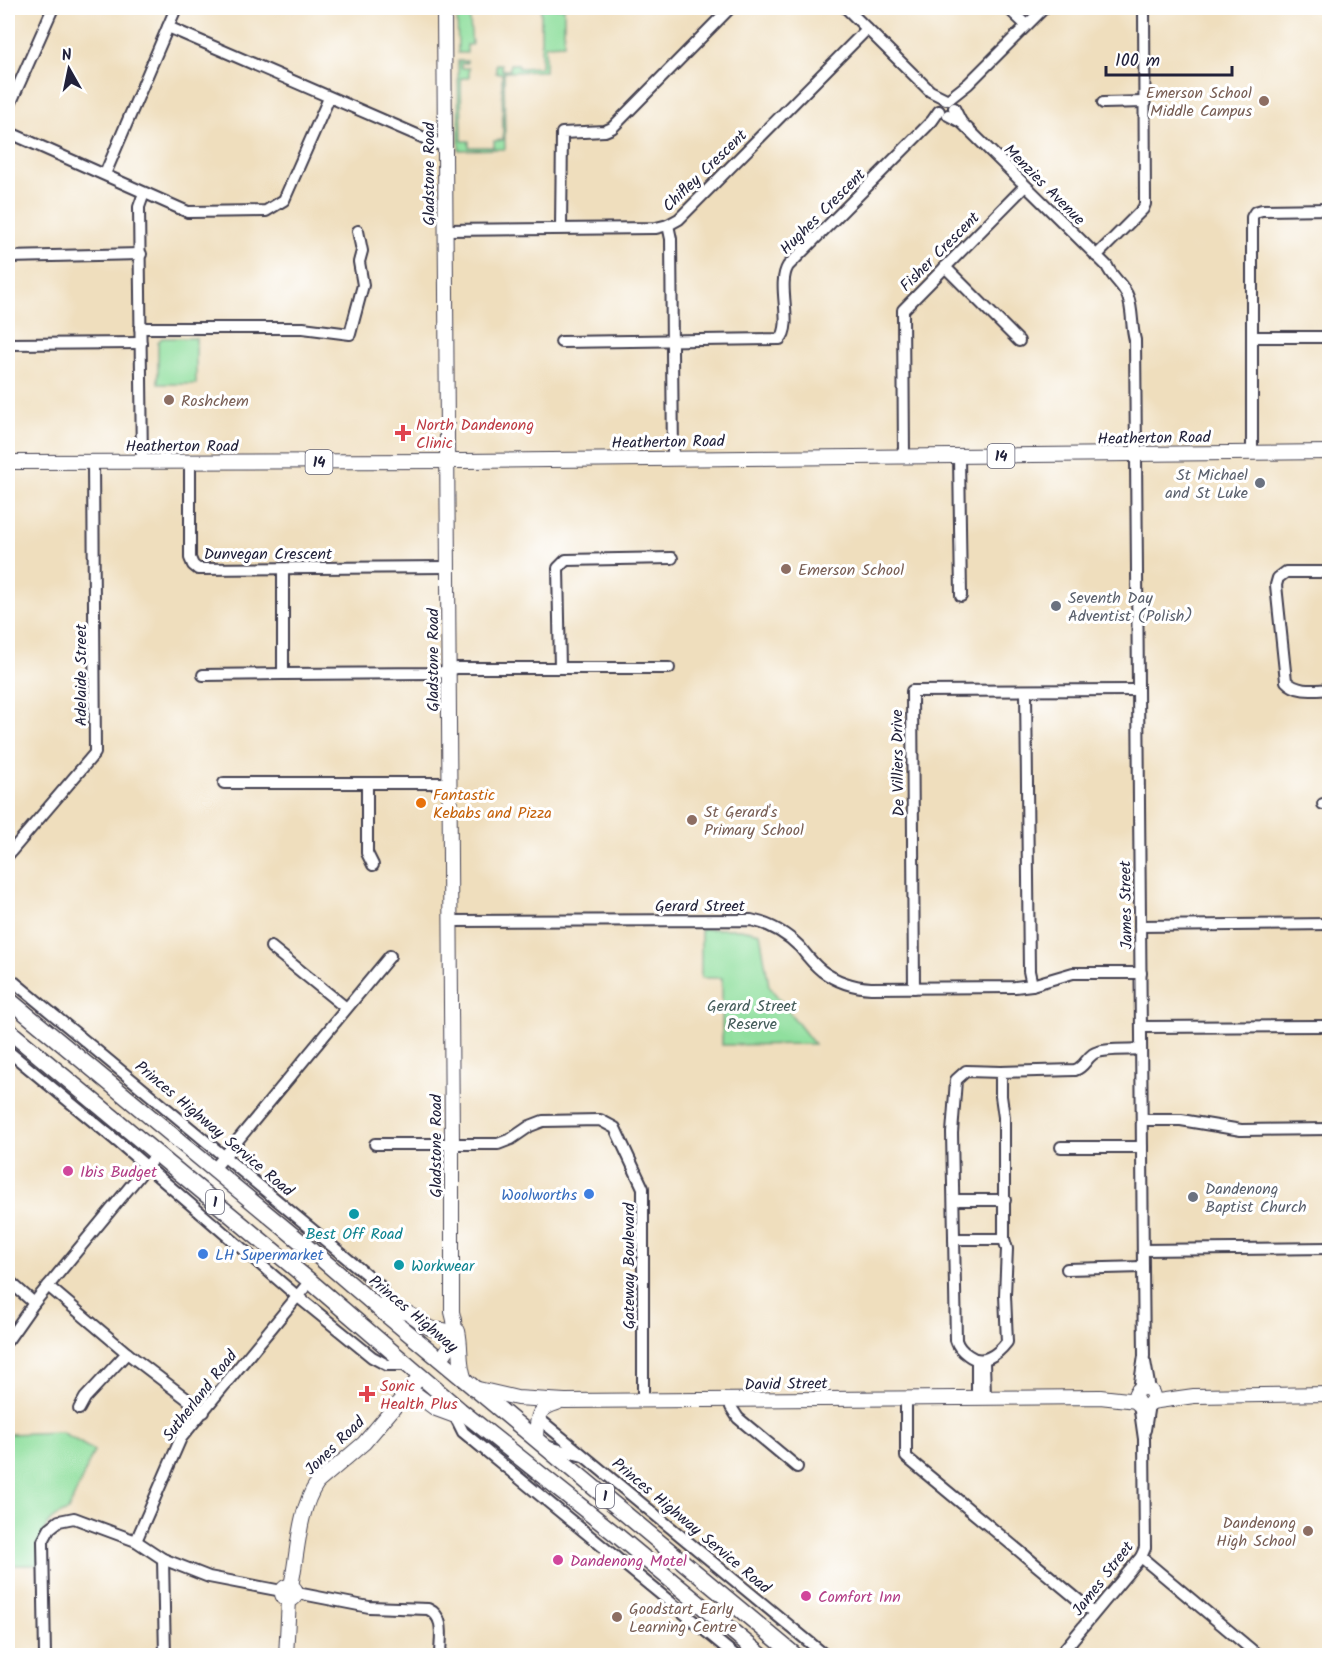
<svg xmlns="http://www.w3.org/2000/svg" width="1337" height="1663" viewBox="0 0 1337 1663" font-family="Kalam,sans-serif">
<rect width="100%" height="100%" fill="#fff"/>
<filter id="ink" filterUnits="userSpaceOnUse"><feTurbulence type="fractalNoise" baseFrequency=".0167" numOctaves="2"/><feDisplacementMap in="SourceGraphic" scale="12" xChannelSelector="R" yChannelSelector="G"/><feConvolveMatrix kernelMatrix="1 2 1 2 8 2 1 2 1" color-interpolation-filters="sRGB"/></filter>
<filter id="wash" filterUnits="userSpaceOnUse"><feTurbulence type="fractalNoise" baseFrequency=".008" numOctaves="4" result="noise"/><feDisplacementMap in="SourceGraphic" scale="24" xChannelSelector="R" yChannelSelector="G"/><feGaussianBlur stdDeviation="1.35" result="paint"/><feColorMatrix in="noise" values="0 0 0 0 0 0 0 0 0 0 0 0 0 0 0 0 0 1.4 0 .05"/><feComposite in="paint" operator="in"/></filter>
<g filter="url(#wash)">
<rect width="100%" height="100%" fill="#efdebd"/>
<g fill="#90df9e" stroke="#59806c" stroke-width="1.5">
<path d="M541 8H564V44L545 45V71L504 72 505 149 459 150 458 61H467V63L461 64V68H469V78H461L462 141H469V147H494V141L503 140 502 73H496V64H501L502 70H510V64H518L519 68 541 67Z"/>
<path d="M457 9H469L472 45H467V53H458Z"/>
<path d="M162 338H196V384H158V342Z"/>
<path d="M701 929H740L760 933 769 986 814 1044 722 1045V978H701Z"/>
<path d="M62 1432 94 1451 68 1511C40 1519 41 1540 40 1565H8V1434Z"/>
</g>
</g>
<g filter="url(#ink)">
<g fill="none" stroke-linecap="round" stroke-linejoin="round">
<g stroke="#413e4e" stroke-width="14">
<g id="minor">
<path d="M431 8 444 9"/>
<path d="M846 8 930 91 946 99"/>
<path d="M1008 8 1026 25"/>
<path d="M168 27 445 147"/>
<path d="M949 99 968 84 1044 8"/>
<path d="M1103 103 1144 102"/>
<path d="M954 108 961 122 1107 266C1112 278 1124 285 1128 297 1133 311 1131 326 1135 340L1143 1267 1144 1356 1139 1389"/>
<path d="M8 109 53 8"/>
<path d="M948 115 961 122"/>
<path d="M8 132 188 212 266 211 284 200 329 98"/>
<path d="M105 174 176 8"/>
<path d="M668 225 671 239 673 458"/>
<path d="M561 228 562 133 605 131 612 128 730 8"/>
<path d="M445 230 656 228 668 225 679 219 867 29"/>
<path d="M1096 256 1143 209 1145 204 1144 8"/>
<path d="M8 257 141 254"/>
<path d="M945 267 1019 341"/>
<path d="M140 328H303L350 334 363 285 359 262 362 251 358 231"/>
<path d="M1252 337H1330"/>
<path d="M561 342 780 339C794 325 776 285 788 266L932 121 939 111"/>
<path d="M8 344 141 343"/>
<path d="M1252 452V217L1255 212 1262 210 1330 209"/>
<path d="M904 456 903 310 1025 186"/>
<path d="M959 456 961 596"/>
<path d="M142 462 139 207 144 193"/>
<path d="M190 462V558L193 565 198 569 448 567"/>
<path d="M283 569V674L438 673 457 668H669"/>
<path d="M1330 572H1286L1278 578 1276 585 1286 681C1297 693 1314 690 1330 689"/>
<path d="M560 668 558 568 566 560 672 558"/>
<path d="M203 675 283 674"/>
<path d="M1026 691 1029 971 1032 985"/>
<path d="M224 783H449"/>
<path d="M367 783V853L373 865"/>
<path d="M1323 804H1330"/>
<path d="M8 855 95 753 93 462"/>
<path d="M451 921 751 920C770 924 786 933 800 947 807 956 813 964 822 971 837 982 853 987 871 988L1015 987 1032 985 1073 973H1141"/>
<path d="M1140 926 1330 924"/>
<path d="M271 947 346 1008"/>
<path d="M8 977 379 1285 385 1296 383 1312"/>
<path d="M914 988 912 691 1138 690"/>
<path d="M1141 1027 1330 1026"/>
<path d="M8 1051 124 1147 297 1296 372 1357 387 1365H407"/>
<path d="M1001 1072V1096L1004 1117V1239L1007 1249 1005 1295 1007 1342C997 1355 982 1366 968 1355 962 1351 958 1347 956 1340L952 1133 956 1080 966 1071 1001 1072 1075 1070C1084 1067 1085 1060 1093 1054 1101 1048 1130 1050 1141 1049"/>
<path d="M1142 1120H1181L1241 1130 1330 1129"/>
<path d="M375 1144H498L511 1139 530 1126 543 1121 600 1120 615 1128 643 1188V1401"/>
<path d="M1061 1147H1142"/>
<path d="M213 1170 390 956"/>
<path d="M954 1200H1005"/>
<path d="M954 1239H1004"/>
<path d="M1143 1250 1330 1248"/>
<path d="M1067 1269 1143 1267"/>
<path d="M8 1280 34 1303"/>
<path d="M48 1286 127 1353 204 1412"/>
<path d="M8 1340 34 1303 157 1154"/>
<path d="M977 1361V1398"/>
<path d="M984 1361 985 1398"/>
<path d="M1145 1362 1150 1390"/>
<path d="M906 1398V1457L1094 1613"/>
<path d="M731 1400V1407L738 1418 797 1467"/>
<path d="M79 1409 85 1398 127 1353"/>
<path d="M455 1416 463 1432 736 1656"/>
<path d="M538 1418 826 1656"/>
<path d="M1145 1430 1149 1404"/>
<path d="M549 1447 583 1456"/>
<path d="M136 1541 181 1438 310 1281"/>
<path d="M1141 1557 1259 1656"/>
<path d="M163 1559 165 1656"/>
<path d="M297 1593 369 1607 428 1609C446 1617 440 1638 440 1656"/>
<path d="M45 1656 43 1541 50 1528 59 1521 74 1518 136 1541 163 1559 209 1577 282 1591"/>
<path d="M1059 1656 1141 1557 1145 1548 1144 1439 1139 1404"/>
</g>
</g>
<g stroke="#413e4e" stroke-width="16">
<g id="major">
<path d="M8 462 461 461 1330 452"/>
<path d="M383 1312C421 1305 416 1332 444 1330"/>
<path d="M458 1331C462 1348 458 1362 465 1380"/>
<path d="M440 1359C454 1344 458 1331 452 1312V1144L444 8"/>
<path d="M474 1388 517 1398 565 1401 1100 1397 1137 1401"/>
<circle cx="1144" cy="1397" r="9"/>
<path d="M408 1392 417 1395 436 1409 455 1416 460 1410"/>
<path d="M1151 1402 1194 1396 1330 1394"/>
<path d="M536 1438C537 1418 536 1409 557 1403"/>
<circle cx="289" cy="1593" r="7"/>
<path d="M291 1586C298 1553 298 1511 317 1483L364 1443 420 1377"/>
<path d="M286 1656 289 1600"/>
</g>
</g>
<g stroke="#413e4e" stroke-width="18">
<g id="highway">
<path d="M8 999 318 1256 383 1312 796 1656"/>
<path d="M8 1030 310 1281 460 1410 613 1532 762 1656"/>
</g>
</g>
<use href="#minor" stroke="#fff" stroke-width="10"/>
<use href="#major" stroke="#fff" stroke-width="14"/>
<use href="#highway" stroke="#fff" stroke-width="15"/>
</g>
</g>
<g fill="#8d6e63" stroke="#fff" stroke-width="2">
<circle cx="1264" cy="101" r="6"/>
<circle cx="169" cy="400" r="6"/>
<circle cx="786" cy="569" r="6"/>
<circle cx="692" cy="820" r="6"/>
<circle cx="1308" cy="1531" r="6"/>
<circle cx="617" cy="1617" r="6"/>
</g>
<g fill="#e0444e" stroke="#fff" stroke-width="2">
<path d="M400 424h6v6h6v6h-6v6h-6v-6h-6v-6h6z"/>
<path d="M364 1385h6v6h6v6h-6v6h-6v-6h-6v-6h6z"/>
</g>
<g fill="#6b7280" stroke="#fff" stroke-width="2">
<circle cx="1260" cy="483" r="6"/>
<circle cx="1056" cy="606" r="6"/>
<circle cx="1193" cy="1197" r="6"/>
</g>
<circle fill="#e8710a" stroke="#fff" stroke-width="2" cx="421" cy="803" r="6"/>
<g fill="#d1479c" stroke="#fff" stroke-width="2">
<circle cx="68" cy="1171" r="6"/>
<circle cx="558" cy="1560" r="6"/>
<circle cx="806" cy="1596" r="6"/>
</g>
<g fill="#3f7fe0" stroke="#fff" stroke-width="2">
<circle cx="589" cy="1194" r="6"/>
<circle cx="203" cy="1254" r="6"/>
</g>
<g fill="#0f9aa8" stroke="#fff" stroke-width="2">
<circle cx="354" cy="1214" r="6"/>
<circle cx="399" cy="1265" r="6"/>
</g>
<g text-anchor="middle" stroke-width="6" stroke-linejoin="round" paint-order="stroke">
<g fill="#fff" stroke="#646476" stroke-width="1.5">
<rect x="987.5" y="444" width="27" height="24" rx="4.5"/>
<rect x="305.5" y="450" width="27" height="24" rx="4.5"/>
<rect x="206" y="1190" width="18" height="24" rx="4.5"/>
<rect x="596" y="1484" width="18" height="24" rx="4.5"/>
</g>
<g font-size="15" font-weight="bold" fill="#22223b">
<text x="1001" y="461">14</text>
<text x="319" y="467">14</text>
<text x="215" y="1207">1</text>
<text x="605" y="1501">1</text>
</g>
<g font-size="16" fill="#785e54" stroke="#fff" text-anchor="start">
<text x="1252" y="98" text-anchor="end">Emerson School<tspan x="1252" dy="18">Middle Campus</tspan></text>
<text x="181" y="406">Roshchem</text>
<text x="798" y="575">Emerson School</text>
<text x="704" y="817">St Gerard's<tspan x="704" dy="18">Primary School</tspan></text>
<text x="1296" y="1528" text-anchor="end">Dandenong<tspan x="1296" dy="18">High School</tspan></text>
<text x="629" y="1614">Goodstart Early<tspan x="629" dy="18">Learning Centre</tspan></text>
</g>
<g font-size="16" fill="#22223b" stroke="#fff">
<text transform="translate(704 170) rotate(-44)" y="6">Chifley Crescent</text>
<text transform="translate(428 174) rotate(-90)" y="6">Gladstone Road</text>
<text transform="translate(1045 184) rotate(45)" y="6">Menzies Avenue</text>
<text transform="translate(822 211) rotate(-45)" y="6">Hughes Crescent</text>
<text transform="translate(939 251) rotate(-45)" y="6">Fisher Crescent</text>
<text transform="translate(1154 437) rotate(-1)" y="6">Heatherton Road</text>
<text transform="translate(668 441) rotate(-1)" y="6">Heatherton Road</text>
<text x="182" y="451">Heatherton Road</text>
<text x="268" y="559">Dunvegan Crescent</text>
<text transform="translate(432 660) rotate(-90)" y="6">Gladstone Road</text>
<text transform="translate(80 675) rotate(-90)" y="6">Adelaide Street</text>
<text transform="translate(897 763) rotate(-91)" y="6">De Villiers Drive</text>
<text x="700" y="911">Gerard Street</text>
<text transform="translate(1125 905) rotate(-91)" y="6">James Street</text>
<text transform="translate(215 1128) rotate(40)" y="6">Princes Highway Service Road</text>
<text transform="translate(435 1146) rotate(-90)" y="6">Gladstone Road</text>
<text transform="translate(628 1266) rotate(-90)" y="6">Gateway Boulevard</text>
<text transform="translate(414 1313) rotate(40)" y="6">Princes Highway</text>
<text transform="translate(786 1383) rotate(-1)" y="6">David Street</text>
<text transform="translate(199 1395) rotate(-52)" y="6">Sutherland Road</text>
<text transform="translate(334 1445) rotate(-44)" y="6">Jones Road</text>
<text transform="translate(692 1525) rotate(40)" y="6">Princes Highway Service Road</text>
<text transform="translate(1102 1578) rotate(-52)" y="6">James Street</text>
</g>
<g font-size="16" fill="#be3a42" stroke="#fff" text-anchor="start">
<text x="416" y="430">North Dandenong<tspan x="416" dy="18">Clinic</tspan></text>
<text x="380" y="1391">Sonic<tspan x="380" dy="18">Health Plus</tspan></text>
</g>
<g font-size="16" fill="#5b616d" stroke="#fff" text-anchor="start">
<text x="1248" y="480" text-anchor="end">St Michael<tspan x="1248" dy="18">and St Luke</tspan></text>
<text x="1068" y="603">Seventh Day<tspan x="1068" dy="18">Adventist (Polish)</tspan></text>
<text x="1205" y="1194">Dandenong<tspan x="1205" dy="18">Baptist Church</tspan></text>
</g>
<g font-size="16" fill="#c56008" stroke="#fff" text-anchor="start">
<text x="433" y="800">Fantastic<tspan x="433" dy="18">Kebabs and Pizza</tspan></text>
</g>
<g font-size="16" fill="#435b59" stroke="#fff">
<text x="752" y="1011">Gerard Street<tspan x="752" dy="18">Reserve</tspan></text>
</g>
<g font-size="16" fill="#b23c85" stroke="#fff" text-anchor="start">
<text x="80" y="1177">Ibis Budget</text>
<text x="570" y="1566">Dandenong Motel</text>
<text x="818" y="1602">Comfort Inn</text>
</g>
<g font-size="16" fill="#366cbe" stroke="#fff" text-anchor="end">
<text x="577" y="1200">Woolworths</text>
<text x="215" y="1260" text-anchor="start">LH Supermarket</text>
</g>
<g font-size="16" fill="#0d838f" stroke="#fff">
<text x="354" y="1239">Best Off Road</text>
<text x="411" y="1271" text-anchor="start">Workwear</text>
</g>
</g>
<rect width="1337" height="1663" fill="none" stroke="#fff" stroke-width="30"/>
<g transform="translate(69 69) rotate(351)" stroke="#ffffff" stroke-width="4.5" paint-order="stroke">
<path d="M0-4.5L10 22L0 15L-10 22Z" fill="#22223b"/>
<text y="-9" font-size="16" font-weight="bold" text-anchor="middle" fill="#22223b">N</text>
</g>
<path d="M1106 66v9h126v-9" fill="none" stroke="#22223b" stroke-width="3"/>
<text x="1115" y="66" font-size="18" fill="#22223b" stroke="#ffffff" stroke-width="4.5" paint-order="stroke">100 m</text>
</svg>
